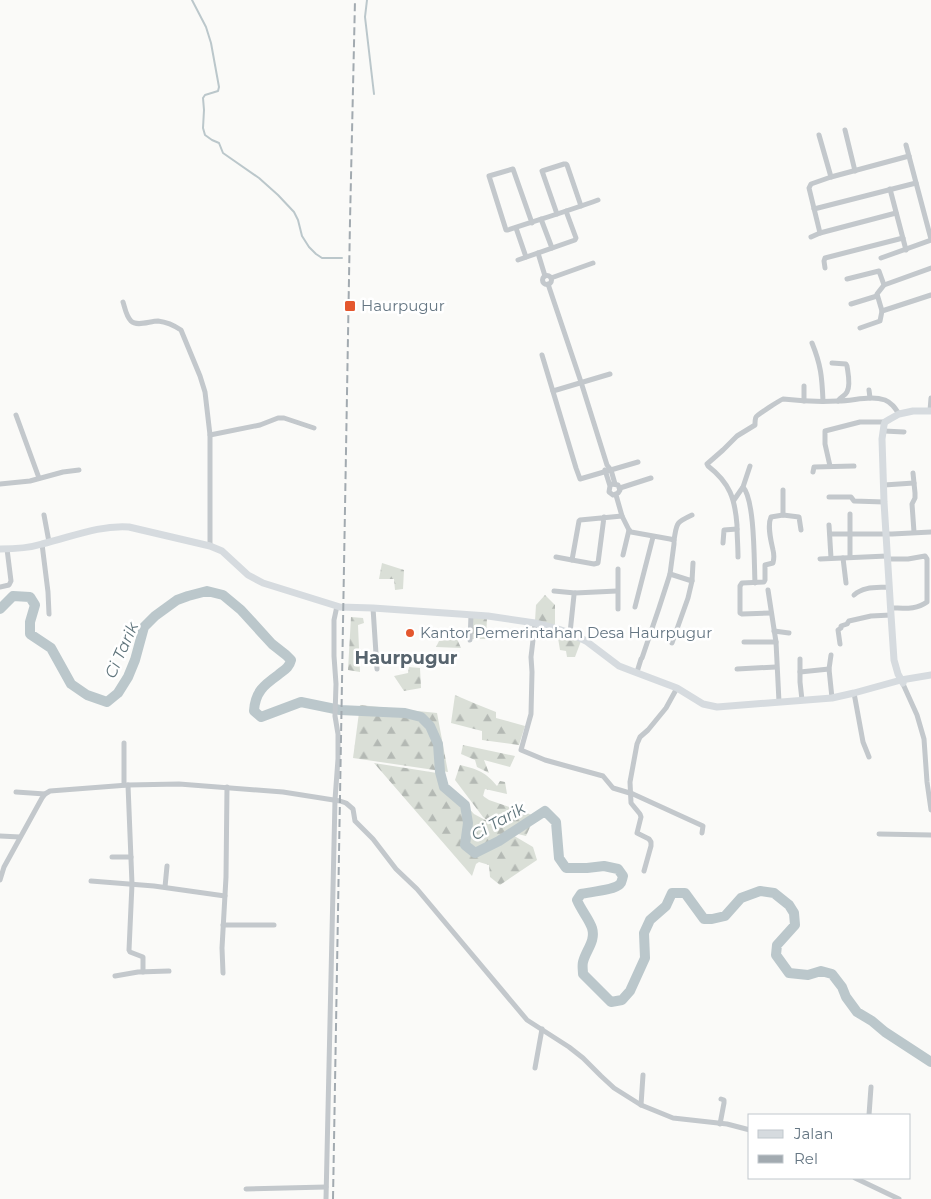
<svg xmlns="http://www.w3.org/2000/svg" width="931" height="1199" viewBox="0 0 931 1199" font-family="Montserrat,sans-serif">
<defs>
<pattern id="forest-firs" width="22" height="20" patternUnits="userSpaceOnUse" patternTransform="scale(1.25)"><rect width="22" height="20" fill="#dadfd7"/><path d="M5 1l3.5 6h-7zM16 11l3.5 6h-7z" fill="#b4b9b4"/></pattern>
</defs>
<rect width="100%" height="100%" fill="#fafaf8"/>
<g fill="url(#forest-firs)">
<path d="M382 563 404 570 403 589 395 590 394 579H379Z"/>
<path d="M545 595 555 605V625L535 621 536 605Z"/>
<path d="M351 617 363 618 364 623 358 625 360 672 348 670Z"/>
<path d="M473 618H487L486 639H472Z"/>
<path d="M557 632 581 641 575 657H567L566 651 560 650Z"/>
<path d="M457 639 461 648 436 647 439 641Z"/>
<path d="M409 667 420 668 421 688 404 691 394 676 408 673Z"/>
<path d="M455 695 476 704 496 712V718L525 726 519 745 482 740V731L451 723Z"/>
<path d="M360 705 437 713 448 772 353 758Z"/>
<path d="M463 745 515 756 510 767 484 760 489 773 477 767 475 760 461 754Z"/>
<path d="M374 763 437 773 474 814 489 822 483 817 455 780 460 765C477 769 486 772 497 786L500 781 505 782 507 794 485 789 483 796 489 800 535 816 526 836 506 831 533 847 537 860 500 885 490 877 489 865 479 862 476 864 472 876Z"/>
</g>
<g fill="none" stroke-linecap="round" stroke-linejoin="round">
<g stroke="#bbc7cb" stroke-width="2">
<path d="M192 0 206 27 211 43 219 87 218 91 205 95 203 98 204 110 203 128 205 135 212 140 219 143 223 153 259 178 278 195 294 212 298 220 302 236 309 247 316 254 322 258H342"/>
<path d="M367 0 365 17 374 94"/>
</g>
<path stroke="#bbc7cb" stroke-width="10" d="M0 609 13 596 30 597 35 605 30 622V634L51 648 71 684 87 695 107 702 118 693 128 677 135 660 144 627 155 616 177 600 188 596 207 591 223 595 241 610 272 644 286 655 291 660C289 668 284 670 278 675 264 685 255 692 254 711L261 717 301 702 340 710 405 713 421 717 430 726 438 744 440 772 444 787 465 805 468 823 465 845 475 853 499 841 545 811 556 822 559 858 566 868H587L604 866 618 869 623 876C622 879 622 882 620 884 615 890 590 892 581 894L577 900C581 910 589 919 592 928 596 941 586 950 583 962 582 966 583 970 583 974L611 1002 622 1000 630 991 645 958 644 933 650 920 666 906 672 893H685L704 919H712L725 916 741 898 760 891 774 893 789 905 794 913 795 925 777 945 776 955 789 973 808 975 821 971 832 974 842 987 846 997 857 1012 872 1021 885 1032 931 1062"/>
<g stroke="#c3c8cc" stroke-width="5">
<path d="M845 130 855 171"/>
<path d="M819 135 831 177"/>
<path d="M906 145 931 239"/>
<path d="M890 189 906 250"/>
<path d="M814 209 916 183"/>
<path d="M557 214 542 171 564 164H566L567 165 581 206"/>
<path d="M541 219 552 248"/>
<path d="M532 223 513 169 489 176 506 230H508C538 220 568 211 598 200"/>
<path d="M516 228 526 257"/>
<path d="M820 233 809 188 811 184 831 177 909 156"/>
<path d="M811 237 820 233 896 213"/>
<path d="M538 253 545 276"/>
<path d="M881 258 931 240"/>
<path d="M518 260 575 240 576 238 566 211"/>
<path d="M825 268 824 261 825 258 903 238"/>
<circle cx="547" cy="280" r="4.5"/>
<path d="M551 278 593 263"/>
<path d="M847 279 879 271 884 285 877 294 882 311"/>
<path d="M548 284 581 382 607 465 611 470 615 484"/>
<path d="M884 285 931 268"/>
<path d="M123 302C125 308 126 316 131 321 137 327 150 321 158 321 166 322 175 326 181 330L200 376 205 392 210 435V546"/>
<path d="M851 304 877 296"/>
<path d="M860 328 880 321 882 311 931 295"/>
<path d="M812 343C821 365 822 377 823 401"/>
<path d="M542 355 576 468 580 479 638 462"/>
<path d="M832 363 846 364 847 366C848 373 851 385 847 392 844 397 841 396 838 401"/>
<path d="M869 390 870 398"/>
<path d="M553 391 610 374"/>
<path d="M804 401V386"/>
<path d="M930 411 931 398"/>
<path d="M16 415 39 478"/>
<path d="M884 431 904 432"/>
<path d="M210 435 260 425 278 418H284L314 428"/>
<path d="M830 466 825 444V431L860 422H885"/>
<path d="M605 470 610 486 609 492 613 495 618 493 620 490 618 485 612 484 610 486"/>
<path d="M813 472 814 467 854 466"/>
<path d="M913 473 915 493V498L912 504 914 532"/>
<path d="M0 484 30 481 63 472 79 470"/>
<path d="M884 485 914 483"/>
<path d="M743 487C755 500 754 563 755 583"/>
<path d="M620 488 651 478"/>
<path d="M616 495 622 516"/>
<path d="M829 497H851L854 501 884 502"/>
<path d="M734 500 743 487 750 466"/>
<path d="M44 515 49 542"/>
<path d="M783 515V490"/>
<path d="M604 517 598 563 594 564 572 560 579 521 580 520 622 516 629 530 631 532 670 539 674 540V544L670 574 659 608 642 658"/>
<path d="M829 525 831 558"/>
<path d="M830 534H892L931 532"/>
<path d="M674 540C677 523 675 523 692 515"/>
<path d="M723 543 724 530 737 529"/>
<path d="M42 544 48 592 49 614"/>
<path d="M623 555 629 530"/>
<path d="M556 557 572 560"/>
<path d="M738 557C738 546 737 536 737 525 735 499 730 483 708 466L707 464 723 450 737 436 755 425C755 422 755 419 756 417 757 415 780 400 783 399 800 401 821 402 838 401 854 401 870 395 885 400 892 403 895 408 899 414"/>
<path d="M850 557V514"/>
<path d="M843 558 846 583"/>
<path d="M820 559 887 556"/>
<path d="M888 559H908L925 556 927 559V602C916 610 904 608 891 608"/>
<path d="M670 574 692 581 693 563"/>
<path d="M0 587 9 585 11 581 7 549"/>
<path d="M768 590 776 642 779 702"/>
<path d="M554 591 575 593"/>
<path d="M854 595C864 586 877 588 889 587"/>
<path d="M635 607 653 537"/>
<path d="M373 608 377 669"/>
<path d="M618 609V569"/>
<path d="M771 613 742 614 740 613V586L742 583 764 582 765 580V565L773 563C774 559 774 554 773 550 771 541 767 526 771 517L783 515 799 517 801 530"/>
<path d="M535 623 531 657 532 672 531 714 521 750 545 760 603 776 613 788 633 794 703 826 702 833"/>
<path d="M774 631 789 633"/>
<path d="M570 633 574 595 575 593 617 591"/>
<path d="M470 640 471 615"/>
<path d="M744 642H776"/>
<path d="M672 643 688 598 692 581"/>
<path d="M840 644 838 630 841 628V626L847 624 849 621 871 616 891 615"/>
<path d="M831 655 829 669 832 698"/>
<path d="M800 659V682L802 700"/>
<path d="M737 669 776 667"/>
<path d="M637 672 641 659"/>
<path d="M800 672 829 669"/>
<path d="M903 684 917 715 924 739 927 782 931 810"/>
<path d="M854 693 863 742 869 757"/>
<path d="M124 743V785"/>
<path d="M128 785 132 884 129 950 130 952 143 957V972"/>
<path d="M16 792 45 794"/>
<path d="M879 834 931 835"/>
<path d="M0 836 20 837"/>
<path d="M112 857H131"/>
<path d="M644 871 651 846V842L649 839 637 833 641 817 640 814 631 803 630 782 637 744 640 737 648 730 666 708 677 688"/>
<path d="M0 880 4 867 42 798 45 794 50 791 128 785 179 784 283 792 340 801 346 803 353 809 355 821 373 839 396 869 417 889 527 1020 569 1047 583 1058 601 1076 614 1088 641 1105 673 1118 727 1124 750 1130"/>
<path d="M91 881 154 886 225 896"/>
<path d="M165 887 167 866"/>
<path d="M223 925H274"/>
<path d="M223 973 222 948 226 877 227 787"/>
<path d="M115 976 138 972 169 971"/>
<path d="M535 1068 542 1029"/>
<path d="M641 1105 643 1075"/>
<path d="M869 1115 871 1087"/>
<path d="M720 1124 724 1103V1100L721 1099"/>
<path d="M855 1178 899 1199"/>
<path d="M246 1189 326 1187"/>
<path d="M326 1199 335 800 338 759V734L335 716 336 684 334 656V620L337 606"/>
</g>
<g stroke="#d6dbdf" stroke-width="7">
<path d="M0 549C14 549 29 548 42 544 72 537 98 525 129 527L210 546 222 551 248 575 263 583 340 607 373 608 488 616 535 623 558 629 570 633 586 641 619 666 632 671 677 688 703 704 717 707 832 698 854 693 901 680 931 675"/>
<path d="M903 683 898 674 894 660 891 615 884 502 882 439 884 425 885 422 890 419 899 414 913 411H931"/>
</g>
<path stroke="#a2aab0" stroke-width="2" stroke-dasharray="8 4" stroke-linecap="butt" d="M333 1199 350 221 355 0"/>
</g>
<g fill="#e4572e" stroke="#fff" stroke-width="2">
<rect x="344" y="300" width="12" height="12" rx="2.5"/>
<circle cx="410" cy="633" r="5"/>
</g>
<g text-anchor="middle" stroke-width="5" stroke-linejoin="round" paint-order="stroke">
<g font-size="15" fill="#657683" stroke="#fff" text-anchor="start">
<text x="361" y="311">Haurpugur</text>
<text x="420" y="638">Kantor Pemerintahan Desa Haurpugur</text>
</g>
<g font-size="16" font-style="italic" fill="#60757c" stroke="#fff">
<text transform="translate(121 650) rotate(-66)" y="6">Ci Tarik</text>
<text transform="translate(498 821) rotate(-30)" y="6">Ci Tarik</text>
</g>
<g font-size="18" font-weight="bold" fill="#57646e" stroke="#fff">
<text x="406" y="664">Haurpugur</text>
</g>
</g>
<rect x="748" y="1114" width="162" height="65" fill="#ffffff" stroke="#c1c8cd"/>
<rect x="758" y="1130" width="25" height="8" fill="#d6dbdf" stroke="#c1c8cd"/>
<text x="794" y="1139" font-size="15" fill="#657683">Jalan</text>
<rect x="758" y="1155" width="25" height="8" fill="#a2aab0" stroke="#c1c8cd"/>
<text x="794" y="1164" font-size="15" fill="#657683">Rel</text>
</svg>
